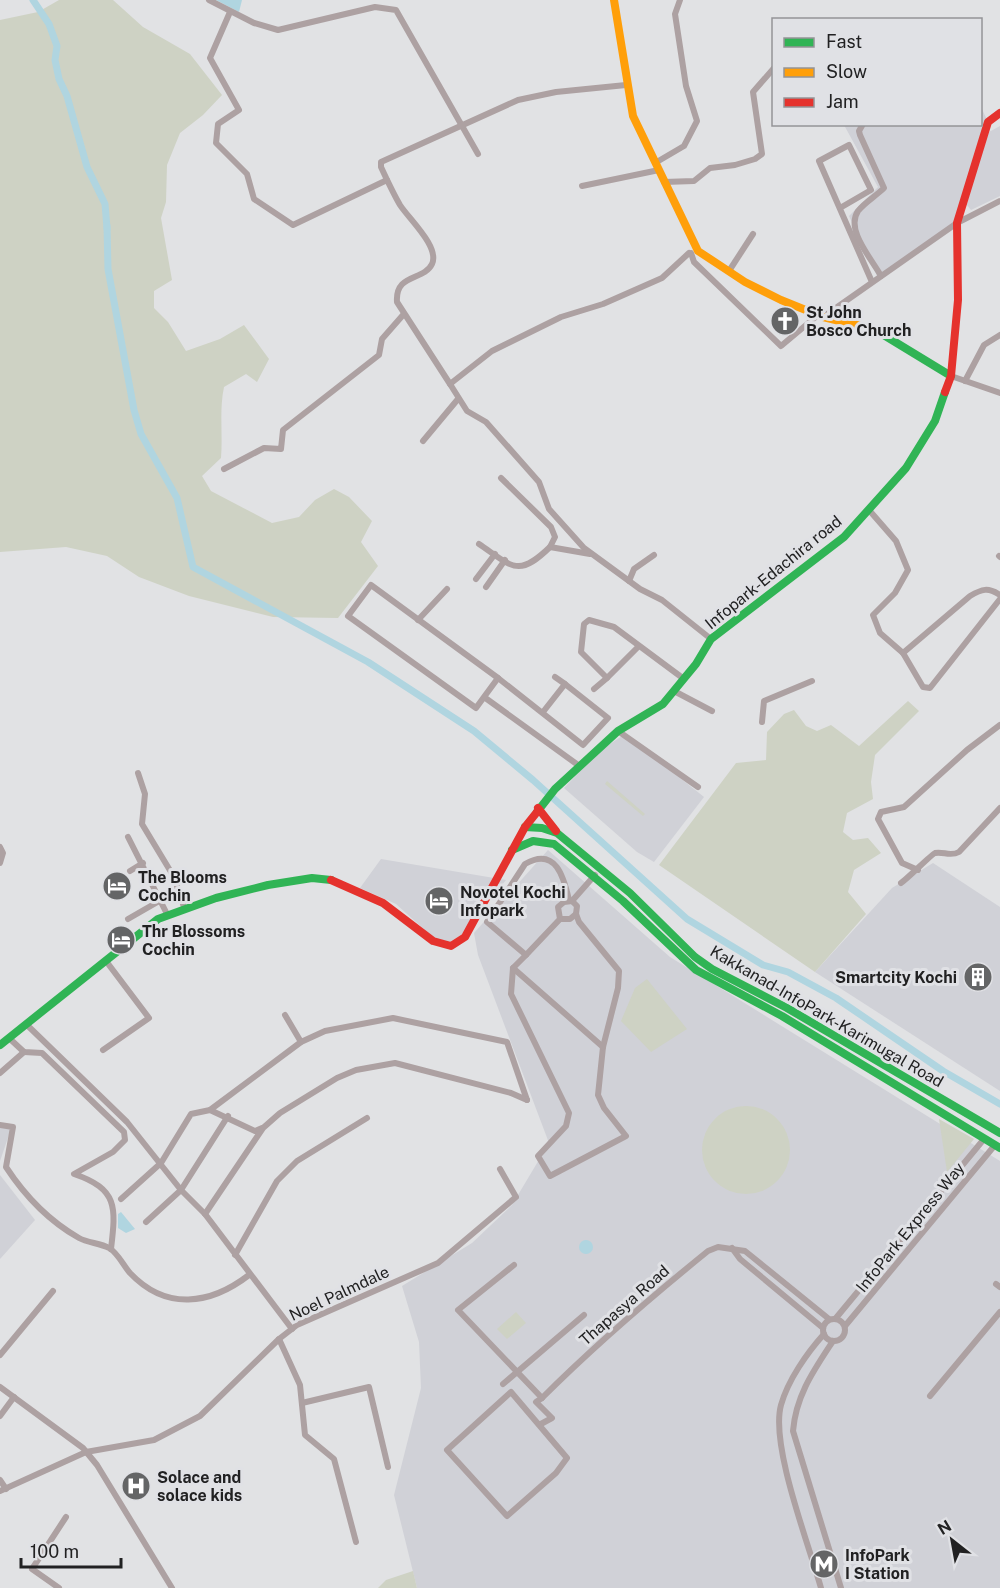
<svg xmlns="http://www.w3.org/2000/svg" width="1000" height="1588" viewBox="0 0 1000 1588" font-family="'Public Sans',sans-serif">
<rect width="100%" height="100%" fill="#e1e2e4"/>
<g fill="#d0d1d7">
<path d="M981 107 988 122 957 223 878 278 849 216 878 187 844 125 980 124Z"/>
<path d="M1000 126V196L971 210 967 205 972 183 989 132Z"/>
<path d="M625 734 704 797 654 862 637 852 564 788 601 750Z"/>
<path d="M548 850 670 957 1000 1161V1588H417L394 1495 421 1388 419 1342 402 1286 472 1243 512 1205 549 1143 478 955 474 933Z"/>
<path d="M381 859 506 880 461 935 448 943 436 940 396 904 360 888Z"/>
<path d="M933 863 1000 907V1091L815 972 892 888Z"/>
<path d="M0 1126 11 1129 0 1161Z"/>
<path d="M0 1175 35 1220 0 1259Z"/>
</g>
<g fill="#ced2c4">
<path d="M59 0H113L143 27 190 54 222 95 203 115 180 133 167 165 166 202 161 218 172 280 154 291V308L168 322 186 351 220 339 244 325 269 359 257 382 246 374 224 387C219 411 223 433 221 458L202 476 211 491 272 523 299 517 315 500 334 489 349 497 372 521 361 542 378 566 338 618 273 617 189 596 139 577 107 556 66 547 0 552V20L38 12Z"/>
<path d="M908 701 919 711 875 755 871 782 873 799 847 813 843 832 853 840 868 838 881 853 854 870 848 892 866 914 815 972 659 865 736 763 766 760 767 732 784 714 794 710 806 726 817 731 831 725 859 746Z"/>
<path d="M607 781 645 814 643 816 605 784Z"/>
<path d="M647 979 687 1029 651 1052 621 1021 635 988Z"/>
<circle cx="746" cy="1150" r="44"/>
<path d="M939 1119 974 1139 947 1172Z"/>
<path d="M516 1312 526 1323 507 1339 497 1329Z"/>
<path d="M413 1571 417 1588H378L386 1580Z"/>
</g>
<g fill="#b0d5e0">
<path d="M216 0H242L239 12Z"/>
<path d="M121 1212 135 1229 126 1233 118 1228V1214Z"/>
<circle cx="586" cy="1247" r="7"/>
</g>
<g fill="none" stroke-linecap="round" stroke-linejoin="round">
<g stroke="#b0d5e0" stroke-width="7">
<path d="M33 0 49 24 57 46 55 60 59 79 67 96 87 167 105 204 107 228"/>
<path d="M107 226 108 269 134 410 141 434 177 498 193 567 368 662 474 731 533 780 687 919 763 965 788 972 836 998 943 1071 1000 1104"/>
</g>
<g stroke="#ada1a2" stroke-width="6">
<path d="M209 0 254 23 278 30 375 7 396 10 478 154"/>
<path d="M230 12 210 58 239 110 218 124 216 143 247 174 254 199 293 225 387 180"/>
<path d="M863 124 859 131 860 135 884 188C876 196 865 202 858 211 845 230 872 259 881 276"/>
<path d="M655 163 684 146 697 121 686 86 675 14 680 0"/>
<path d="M664 182 694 181 710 168 735 165 755 159 762 154 753 92 774 68"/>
<path d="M582 186 659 170"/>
<path d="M840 208 871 190 849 145 819 161 872 282"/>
<path d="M689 253 662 278 603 304 561 317 492 351 450 384 467 411 486 422 539 482 549 509 584 548 640 589 662 600 711 639"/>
<path d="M691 253 694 262 781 346 818 315"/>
<path d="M729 271 753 234"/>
<path d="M823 317 957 223 1000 201"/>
<path d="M951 376 1000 393"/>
<path d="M965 381 984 345 1000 335"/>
<path d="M450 384 397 302C395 273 424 281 432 264 440 247 409 219 400 205 393 193 387 180 381 167V162L518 100 556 92 626 85"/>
<path d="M423 441 458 399"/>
<path d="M224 469 264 448 281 449 283 430 379 355 382 339 403 315"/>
<path d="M501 478 551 527 555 537 550 547 590 554"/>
<path d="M869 510 896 541 908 570 895 593 873 615 880 633 903 653 923 687 930 688 1000 599"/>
<path d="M479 544C513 567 518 578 550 547"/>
<path d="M999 556 1000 557"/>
<path d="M476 579 495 554"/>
<path d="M629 581 634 569 654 555"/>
<path d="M486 587 505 560"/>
<path d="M418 620 447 589"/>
<path d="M639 646 607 678 581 652 584 624 589 620 614 627 684 679"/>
<path d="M903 653 970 596C982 589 988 587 1000 595"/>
<path d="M555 677 565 684"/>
<path d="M498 678 583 745 608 718 565 684 543 712"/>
<path d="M594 689 607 678"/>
<path d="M674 691 712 711"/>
<path d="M484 697 476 708 348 616 371 585 498 678 484 697 578 765"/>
<path d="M762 722 764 701 812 681"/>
<path d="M618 731 698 787"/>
<path d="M138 773 145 794 142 824 174 877 184 907"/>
<path d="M128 837 167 914"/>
<path d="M0 847 3 853 0 863"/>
<path d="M918 870 902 863 878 819 881 812 904 807 967 750 1000 725"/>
<path d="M130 871 143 863"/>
<path d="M901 883C907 879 932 854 935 853 943 851 950 857 959 852L1000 808"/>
<path d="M569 900C564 878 556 846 525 864L487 922 526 955 513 968 511 994 569 1113 566 1126 538 1156 550 1176 626 1136 604 1108 598 1095 603 1047 618 988 619 971 579 922 576 914 577 906 572 901"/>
<path d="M128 919 161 900"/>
<path d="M560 919H570L576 914"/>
<path d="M526 955 560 919 558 907 564 902 572 901 595 875"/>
<path d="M513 968 603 1047"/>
<path d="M285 1015 301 1042"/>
<path d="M26 1024 127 1122 181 1190 205 1214 292 1329"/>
<path d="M9 1038 24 1052 42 1053 124 1132 125 1140 113 1152 74 1174C118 1189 116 1207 111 1249"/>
<path d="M103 1050 149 1018 106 961"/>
<path d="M0 1073 24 1052"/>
<path d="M210 1110 255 1131 262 1128"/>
<path d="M0 1125 13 1127 6 1167C25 1196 49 1221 79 1238 88 1243 100 1243 109 1248 118 1253 123 1265 130 1273 166 1311 210 1305 249 1275"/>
<path d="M121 1199 161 1163 191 1114 210 1110 301 1042 325 1031 393 1018 507 1042 527 1100"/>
<path d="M205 1214 263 1128 280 1113 337 1078 356 1070 395 1063 511 1093 527 1100"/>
<path d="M146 1222 181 1190 228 1116"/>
<path d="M732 1248 740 1259 823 1328"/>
<path d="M235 1255 277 1181 297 1161 367 1118"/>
<path d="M514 1265 458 1310 542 1398C594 1346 650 1298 708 1251L718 1247 745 1251 829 1319"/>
<path d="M996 1284 1000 1287"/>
<path d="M836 1318 984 1139"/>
<circle cx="834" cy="1330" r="11"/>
<path d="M845 1326 995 1145"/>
<path d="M279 1339 300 1385 305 1435 334 1459 356 1542"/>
<path d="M833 1341C814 1370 796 1395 793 1431L841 1588"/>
<path d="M0 1355 53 1291"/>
<path d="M503 1384 584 1315"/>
<path d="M0 1387 83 1448 97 1465 172 1588"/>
<path d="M930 1396 1000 1312"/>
<path d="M302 1403 369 1387 388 1467"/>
<path d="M0 1416 14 1397"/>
<path d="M539 1425 511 1392 447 1450 507 1516 556 1473 567 1458 539 1425 552 1418 536 1402 542 1398"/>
<path d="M0 1480 6 1489"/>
<path d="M0 1491 86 1452 154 1440 200 1416 279 1339 297 1325 438 1263 516 1197 500 1169"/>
<path d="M59 1588 32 1569 66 1517"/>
<path d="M821 1588C809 1545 770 1445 781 1405 788 1380 807 1353 824 1334"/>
</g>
<g stroke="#30b455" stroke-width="8">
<path d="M865 327 882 334 951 376"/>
<path d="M537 812 555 789 618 731 663 704 696 664 711 639 844 537 906 468 935 421 945 392"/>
<path d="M525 827 542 828 557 833 630 893 695 957 712 969 787 1008 1000 1133"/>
<path d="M512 850 533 841 554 844 623 901 696 970 782 1016 1000 1148"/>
<path d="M0 1045 158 919 216 898 268 885 312 878 331 880"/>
</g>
<path stroke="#ff9f0a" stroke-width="8" d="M614 0 633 116 698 251 745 282 781 300 823 317 865 327"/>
<g stroke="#e5322d" stroke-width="8">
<path d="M945 392 951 376 958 300 957 223 988 122 1000 113"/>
<path d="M538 808 556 831"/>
<path d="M331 880 383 903 433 941 451 946 465 937 525 827 537 812"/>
</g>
</g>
<defs>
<g id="church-disc" transform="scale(1.5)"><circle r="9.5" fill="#646566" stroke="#e0e1e5"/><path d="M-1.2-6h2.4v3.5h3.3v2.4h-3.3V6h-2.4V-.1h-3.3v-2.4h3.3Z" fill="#fff"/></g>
<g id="hotel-disc" transform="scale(1.5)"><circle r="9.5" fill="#646566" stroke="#e0e1e5"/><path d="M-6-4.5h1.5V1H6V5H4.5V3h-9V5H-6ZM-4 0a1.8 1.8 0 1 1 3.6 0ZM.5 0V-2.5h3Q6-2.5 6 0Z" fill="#fff"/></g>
<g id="building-disc" transform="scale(1.5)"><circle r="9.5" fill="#646566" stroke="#e0e1e5"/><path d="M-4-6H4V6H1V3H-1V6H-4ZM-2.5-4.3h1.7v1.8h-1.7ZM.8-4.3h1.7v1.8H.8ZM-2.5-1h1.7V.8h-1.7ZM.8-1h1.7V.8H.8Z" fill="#fff"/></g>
<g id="hospital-disc" transform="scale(1.5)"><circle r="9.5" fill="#646566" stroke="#e0e1e5"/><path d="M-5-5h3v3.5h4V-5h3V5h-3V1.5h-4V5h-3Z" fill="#fff"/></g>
<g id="metro-disc" transform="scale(1.5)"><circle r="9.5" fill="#646566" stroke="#e0e1e5"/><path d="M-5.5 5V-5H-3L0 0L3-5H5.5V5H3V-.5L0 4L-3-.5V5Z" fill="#fff"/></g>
</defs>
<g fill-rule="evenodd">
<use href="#church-disc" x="785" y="321"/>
<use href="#hotel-disc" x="117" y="886"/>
<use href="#hotel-disc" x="439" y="901"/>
<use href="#hotel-disc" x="121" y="940"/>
<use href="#building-disc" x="978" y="977"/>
<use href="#hospital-disc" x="136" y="1486"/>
<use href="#metro-disc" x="824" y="1564"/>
</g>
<g text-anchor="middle" stroke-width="6" stroke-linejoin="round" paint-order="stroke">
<g font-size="16" font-weight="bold" fill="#212122" stroke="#e0e1e5" text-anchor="start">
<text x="806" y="318">St John<tspan x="806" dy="18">Bosco Church</tspan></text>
<text x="138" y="883">The Blooms<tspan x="138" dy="18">Cochin</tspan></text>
<text x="460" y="898">Novotel Kochi<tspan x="460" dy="18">Infopark</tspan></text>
<text x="142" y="937">Thr Blossoms<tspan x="142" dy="18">Cochin</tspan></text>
<text x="957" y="983" text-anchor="end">Smartcity Kochi</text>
<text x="157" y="1483">Solace and<tspan x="157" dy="18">solace kids</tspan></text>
<text x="845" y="1561">InfoPark<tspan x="845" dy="18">I Station</tspan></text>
</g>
<g font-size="16" fill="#212122" stroke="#e0e1e5">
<text transform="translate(773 572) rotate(-39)" y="6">Infopark-Edachira road</text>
<text transform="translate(827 1016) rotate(30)" y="6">Kakkanad-InfoPark-Karimugal Road</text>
<text transform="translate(910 1227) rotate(-51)" y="6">InfoPark Express Way</text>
<text transform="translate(339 1293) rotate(-25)" y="6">Noel Palmdale</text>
<text transform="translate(624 1305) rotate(-41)" y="6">Thapasya Road</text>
</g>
</g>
<rect x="772" y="18" width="210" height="108" fill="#e0e1e5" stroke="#949497" stroke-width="1.5"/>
<rect x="784" y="38" width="30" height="9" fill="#30b455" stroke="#949497" stroke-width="1.5"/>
<text x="826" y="48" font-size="18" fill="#212122">Fast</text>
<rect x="784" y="68" width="30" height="9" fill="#ff9f0a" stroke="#949497" stroke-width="1.5"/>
<text x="826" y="78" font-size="18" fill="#212122">Slow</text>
<rect x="784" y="98" width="30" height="9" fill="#e5322d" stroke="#949497" stroke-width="1.5"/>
<text x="826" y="108" font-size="18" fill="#212122">Jam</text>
<g transform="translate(952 1540) rotate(329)" stroke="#e0e1e5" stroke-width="4.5" paint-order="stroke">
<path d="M0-4.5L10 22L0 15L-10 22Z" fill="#212122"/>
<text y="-9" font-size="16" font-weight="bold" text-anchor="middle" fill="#212122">N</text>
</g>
<path d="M21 1558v9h100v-9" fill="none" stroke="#212122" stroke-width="3"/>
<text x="30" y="1558" font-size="18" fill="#212122" stroke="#e0e1e5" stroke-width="4.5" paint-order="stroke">100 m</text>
</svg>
